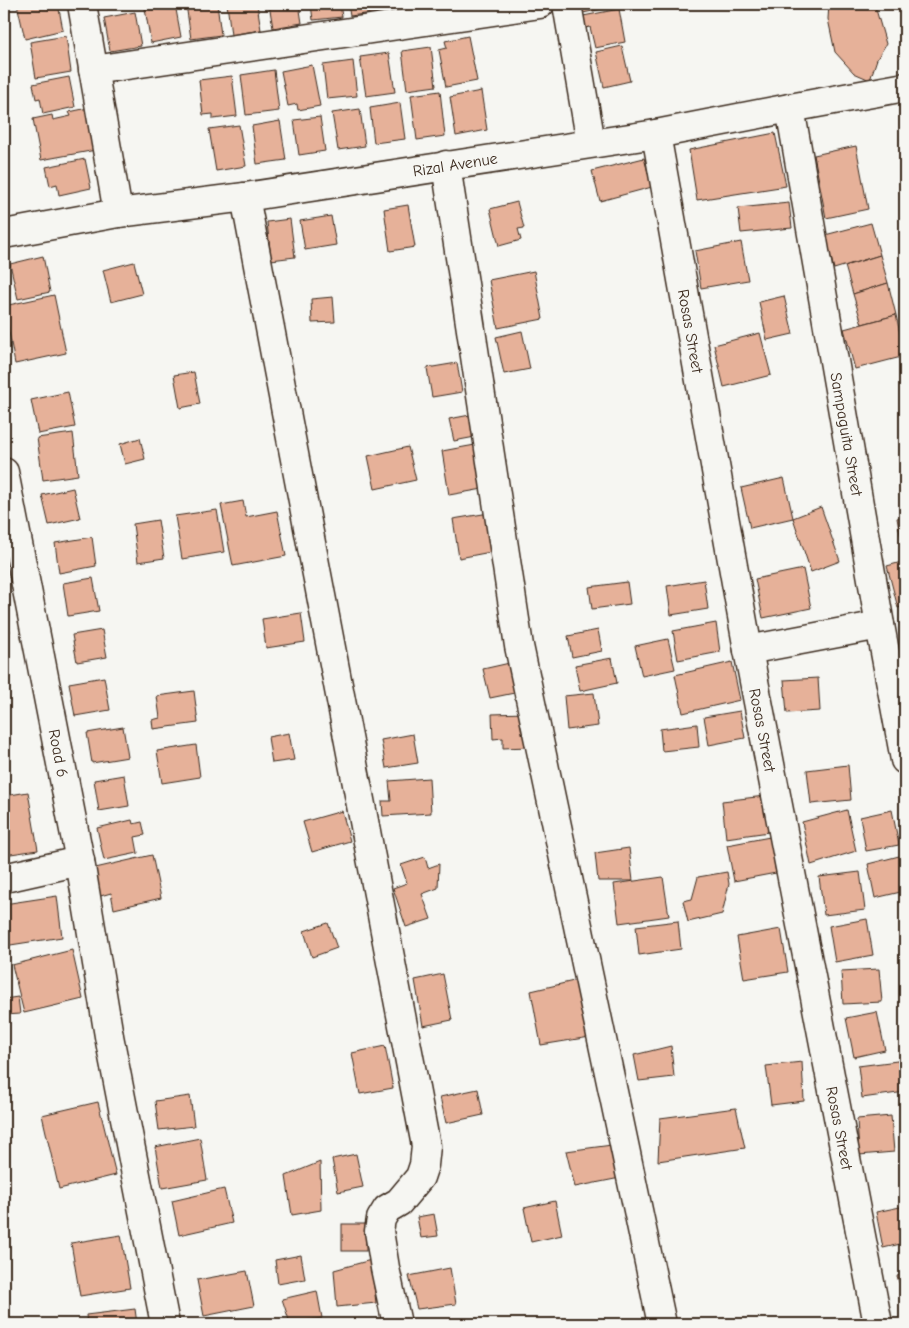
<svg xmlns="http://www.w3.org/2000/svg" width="909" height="1328" viewBox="0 0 909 1328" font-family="'Comic Neue',sans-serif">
<rect width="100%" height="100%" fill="#f6f6f2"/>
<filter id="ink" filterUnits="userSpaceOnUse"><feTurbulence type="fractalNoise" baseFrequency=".02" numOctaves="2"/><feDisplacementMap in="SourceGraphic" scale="10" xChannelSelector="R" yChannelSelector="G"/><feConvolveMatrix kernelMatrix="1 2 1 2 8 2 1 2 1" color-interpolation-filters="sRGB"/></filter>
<g filter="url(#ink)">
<g fill="#e6b199" stroke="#3b2a1e">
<path d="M17 4H58L63 30 25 39Z"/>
<path d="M175 4 181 37 151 43 145 9Z"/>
<path d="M186 4H217L221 35 191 39Z"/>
<path d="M227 4H257L261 30 231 35Z"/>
<path d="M269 4H299L302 23 273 28Z"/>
<path d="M311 4H340L342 17 313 20Z"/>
<path d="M348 4H386L387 11 350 16Z"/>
<path d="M581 4H617V6L583 13Z"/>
<path d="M829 4H868L875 6 886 44 877 59 870 80 854 73 835 52 828 19Z"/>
<path d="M619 9 625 42 595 48 590 27 575 30 573 18Z"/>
<path d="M135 12 141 46 110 51 104 18Z"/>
<path d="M66 36 71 72 36 78 30 42Z"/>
<path d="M468 36 477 81 446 87 439 50 447 48 445 41Z"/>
<path d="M622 46 630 81 604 87 596 52Z"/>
<path d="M431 47 436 86 407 90 402 51Z"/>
<path d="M389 53 395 92 366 96 360 57Z"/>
<path d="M353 61 357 96 327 99 323 65Z"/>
<path d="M312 65 320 106 298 110 297 104 288 106 281 71Z"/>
<path d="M274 70 279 111 246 115 241 75Z"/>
<path d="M232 76 237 116 213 119V114L203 115 199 80Z"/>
<path d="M69 77 75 107 43 114 40 98 36 99 33 84Z"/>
<path d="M440 91 445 136 417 140 411 95Z"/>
<path d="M481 91 487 130 456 136 450 97Z"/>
<path d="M400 103 405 139 374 143 370 108Z"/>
<path d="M88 108 96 150 41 160 33 119 52 115 53 120 71 116 69 112Z"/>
<path d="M360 109 365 146 338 150 332 113Z"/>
<path d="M320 117 325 151 299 155 294 120Z"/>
<path d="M280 121 286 160 257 164 252 126Z"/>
<path d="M239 125 246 166 216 171 209 129Z"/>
<path d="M775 133 786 186 697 200 689 150Z"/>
<path d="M856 146 868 209 826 218 814 155Z"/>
<path d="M644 158 652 187 600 201 592 171Z"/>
<path d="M85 159 91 188 59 195 57 184 50 186 46 167Z"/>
<path d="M517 202 524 228 518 229 521 240 499 246 490 209Z"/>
<path d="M789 203 792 228 741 233 738 208Z"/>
<path d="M408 205 415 247 390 251 384 209Z"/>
<path d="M331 216 336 245 305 250 300 221Z"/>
<path d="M290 219 295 257 271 260 267 222Z"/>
<path d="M871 223 880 255 834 269 825 235Z"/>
<path d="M741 242 748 280 701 288 695 251Z"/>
<path d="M880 255 888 283 853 294 845 266Z"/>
<path d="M43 256 50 292 18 299 10 264Z"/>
<path d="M134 262 142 294 111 302 103 270Z"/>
<path d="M534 271 543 319 498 328 489 280Z"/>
<path d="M888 283 896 315 862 324 853 294Z"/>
<path d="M54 295 66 353 15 364 4 306Z"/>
<path d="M784 296 793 334 767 340 759 302Z"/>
<path d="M333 297 335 322 312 323 311 299Z"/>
<path d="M896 315 905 356 855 369 844 329Z"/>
<path d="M522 331 530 369 504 374 496 337Z"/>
<path d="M760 333 771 375 724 387 714 345Z"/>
<path d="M457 363 462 392 432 397 427 368Z"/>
<path d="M194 372 200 404 180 408 174 375Z"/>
<path d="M68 392 75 427 38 434 31 400Z"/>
<path d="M470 415 475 437 454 441 449 419Z"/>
<path d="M73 433 78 475 43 480 37 438Z"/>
<path d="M140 438 145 459 125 464 120 444Z"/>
<path d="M475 445 483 489 449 495 442 451Z"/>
<path d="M408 447 416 480 375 489 368 456Z"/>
<path d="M784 478 793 518 750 528 741 488Z"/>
<path d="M73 488 80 518 49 525 42 495Z"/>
<path d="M243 501 246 517 277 511 286 556 233 566 221 505Z"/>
<path d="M821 507 840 561 811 572 793 518Z"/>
<path d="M217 510 224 552 182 559 175 516Z"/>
<path d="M489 513 496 551 459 558 453 519Z"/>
<path d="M905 516V549L903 550 897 518Z"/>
<path d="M158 520 164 558 138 562 133 524Z"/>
<path d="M92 537 96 566 59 573 55 543Z"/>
<path d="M905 561V606L898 608 887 566Z"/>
<path d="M803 569 811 608 763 618 755 579Z"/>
<path d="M93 578 99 611 68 616 63 583Z"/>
<path d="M704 580 708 609 671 615 667 586Z"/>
<path d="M627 582 630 604 592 609 589 587Z"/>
<path d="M4 609H6L10 632 4 633Z"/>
<path d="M301 613 305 642 266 648 262 619Z"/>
<path d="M716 623 720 652 678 660 673 631Z"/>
<path d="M102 630 107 657 77 662 72 635Z"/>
<path d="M598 630 602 651 572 657 568 636Z"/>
<path d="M668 639 675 669 642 676 635 646Z"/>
<path d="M612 658 617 683 580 691 575 665Z"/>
<path d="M523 660 529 690 490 698 483 669Z"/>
<path d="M732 662 740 700 683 713 675 675Z"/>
<path d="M104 677 110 710 75 716 69 683Z"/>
<path d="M818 678 820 711 787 713 784 680Z"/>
<path d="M194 691 198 723 153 729 152 720 160 718 157 696Z"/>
<path d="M594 693 598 726 567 730 564 696Z"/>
<path d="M740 711 745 738 709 745 704 717Z"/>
<path d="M526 713 528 747 503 748V738L493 739 492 714Z"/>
<path d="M697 724 699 747 662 751 660 729Z"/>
<path d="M123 727 128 757 92 763 87 733Z"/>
<path d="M289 733 294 760 272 763 268 737Z"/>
<path d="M413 734 418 763 386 768 381 740Z"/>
<path d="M196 745 200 777 162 783 157 751Z"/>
<path d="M848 765 851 800 811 804 807 770Z"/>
<path d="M124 775 129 806 99 811 94 780Z"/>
<path d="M429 778 431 813 383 816 382 801H391L389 781Z"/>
<path d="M28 792 38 850 4 855V796Z"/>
<path d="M765 796 769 832 726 838 722 801Z"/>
<path d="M847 810 856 851 811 865 802 822Z"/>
<path d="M892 810 899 845 866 851 860 817Z"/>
<path d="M342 811 350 841 312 852 303 822Z"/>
<path d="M132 820 133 824 142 822 145 835 135 837 138 853 104 860 97 828Z"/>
<path d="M770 837 776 873 734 881 727 845Z"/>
<path d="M629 848 633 881H598L595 853Z"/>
<path d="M152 855 161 898 114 909 111 893 97 897 91 869Z"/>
<path d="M903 855 905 864V891L875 898 868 864Z"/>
<path d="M425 857 428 868 439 864 438 888 422 894 431 919 406 927 393 888 407 883 401 865Z"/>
<path d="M727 872 729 884 722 914 688 922 683 901 692 899 698 877Z"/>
<path d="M860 872 865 910 824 915 819 877Z"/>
<path d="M663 877 669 916 619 923 614 884Z"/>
<path d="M57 896 62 937 4 946V904Z"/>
<path d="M867 919 873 955 835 962 829 926Z"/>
<path d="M678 921 681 949 639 955 636 926Z"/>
<path d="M328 923 337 948 312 957 304 931Z"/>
<path d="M781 929 788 972 744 979 737 937Z"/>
<path d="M72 950 83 999 24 1013 12 965Z"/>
<path d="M879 969 882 1002 843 1004 841 971Z"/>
<path d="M443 974 452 1020 423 1026 415 980Z"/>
<path d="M578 980 590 1037 541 1045 531 991Z"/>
<path d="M18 997 20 1014 4 1015V999Z"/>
<path d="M877 1012 885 1050 854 1057 846 1018Z"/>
<path d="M385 1046 393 1088 360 1094 352 1053Z"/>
<path d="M671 1046 674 1077 639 1081 634 1055Z"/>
<path d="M905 1060V1092L862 1098 858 1066Z"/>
<path d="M802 1062 804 1101 771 1105 766 1066Z"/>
<path d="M478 1089 483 1115 446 1123 440 1097Z"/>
<path d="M190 1096 194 1126 159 1130 155 1101Z"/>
<path d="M98 1102 116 1175 59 1189 42 1115Z"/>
<path d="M736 1108 745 1148 658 1161 660 1118Z"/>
<path d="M891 1116 894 1152 859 1155 857 1119Z"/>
<path d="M200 1138 207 1180 162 1188 155 1147Z"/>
<path d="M612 1145 620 1178 575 1187 566 1151Z"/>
<path d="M356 1154 363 1187 338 1192 332 1159Z"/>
<path d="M320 1162 321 1210 292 1215 286 1176Z"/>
<path d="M224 1189 232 1223 179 1235 172 1201Z"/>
<path d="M555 1201 562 1235 531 1242 524 1208Z"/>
<path d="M905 1206V1243L883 1248 876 1212Z"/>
<path d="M434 1214 438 1236 421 1238 417 1217Z"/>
<rect x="342" y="1224" width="24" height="27"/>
<path d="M121 1235 130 1288 80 1296 71 1243Z"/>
<path d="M301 1255 305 1279 278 1284 275 1260Z"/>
<path d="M371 1260 376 1303 337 1307 334 1270Z"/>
<path d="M450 1268 456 1304 417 1309 409 1276Z"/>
<path d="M247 1271 254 1306 204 1316 197 1280Z"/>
<path d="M905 1274V1300L897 1276Z"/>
<path d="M317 1291 322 1318 290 1323 282 1299Z"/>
<path d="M135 1309 137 1324H87L86 1315Z"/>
</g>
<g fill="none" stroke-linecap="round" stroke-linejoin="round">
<g stroke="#3b2a1e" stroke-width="31">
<g id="minor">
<path d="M82 4 118 213"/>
<path d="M567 4 591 143"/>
<path d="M93 70 540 4"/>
<path d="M790 108 880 625 905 760"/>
<path d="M656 134 748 650 878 1324"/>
<path d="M446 165 519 646 662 1324"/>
<path d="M245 197 426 1146 424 1165 420 1177 399 1202 387 1209 381 1219 379 1231 385 1268 397 1324"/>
<path d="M4 234 118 213 245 197 656 134 790 108 905 87"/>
<path d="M4 472 80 861 109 1036 165 1324"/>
<path d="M748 650 880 625"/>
<path d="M4 878 80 861"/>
</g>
</g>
<use href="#minor" stroke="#f6f6f2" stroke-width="28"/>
</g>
</g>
<g text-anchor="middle" stroke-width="4" stroke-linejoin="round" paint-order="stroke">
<g font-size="16" fill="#3b2a1e" stroke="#f6f6f2">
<text transform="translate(455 164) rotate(-9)" y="6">Rizal Avenue</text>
<text transform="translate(691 331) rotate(80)" y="6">Rosas Street</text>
<text transform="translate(847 434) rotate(80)" y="6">Sampaguita Street</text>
<text transform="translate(763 730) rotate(79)" y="6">Rosas Street</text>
<text transform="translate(59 753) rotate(79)" y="6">Road 6</text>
<text transform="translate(840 1128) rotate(79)" y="6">Rosas Street</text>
</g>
</g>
<rect width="909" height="1328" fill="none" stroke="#f6f6f2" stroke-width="20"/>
<rect x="10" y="10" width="889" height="1308" fill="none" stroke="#3b2a1e" stroke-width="2" filter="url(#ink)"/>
</svg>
